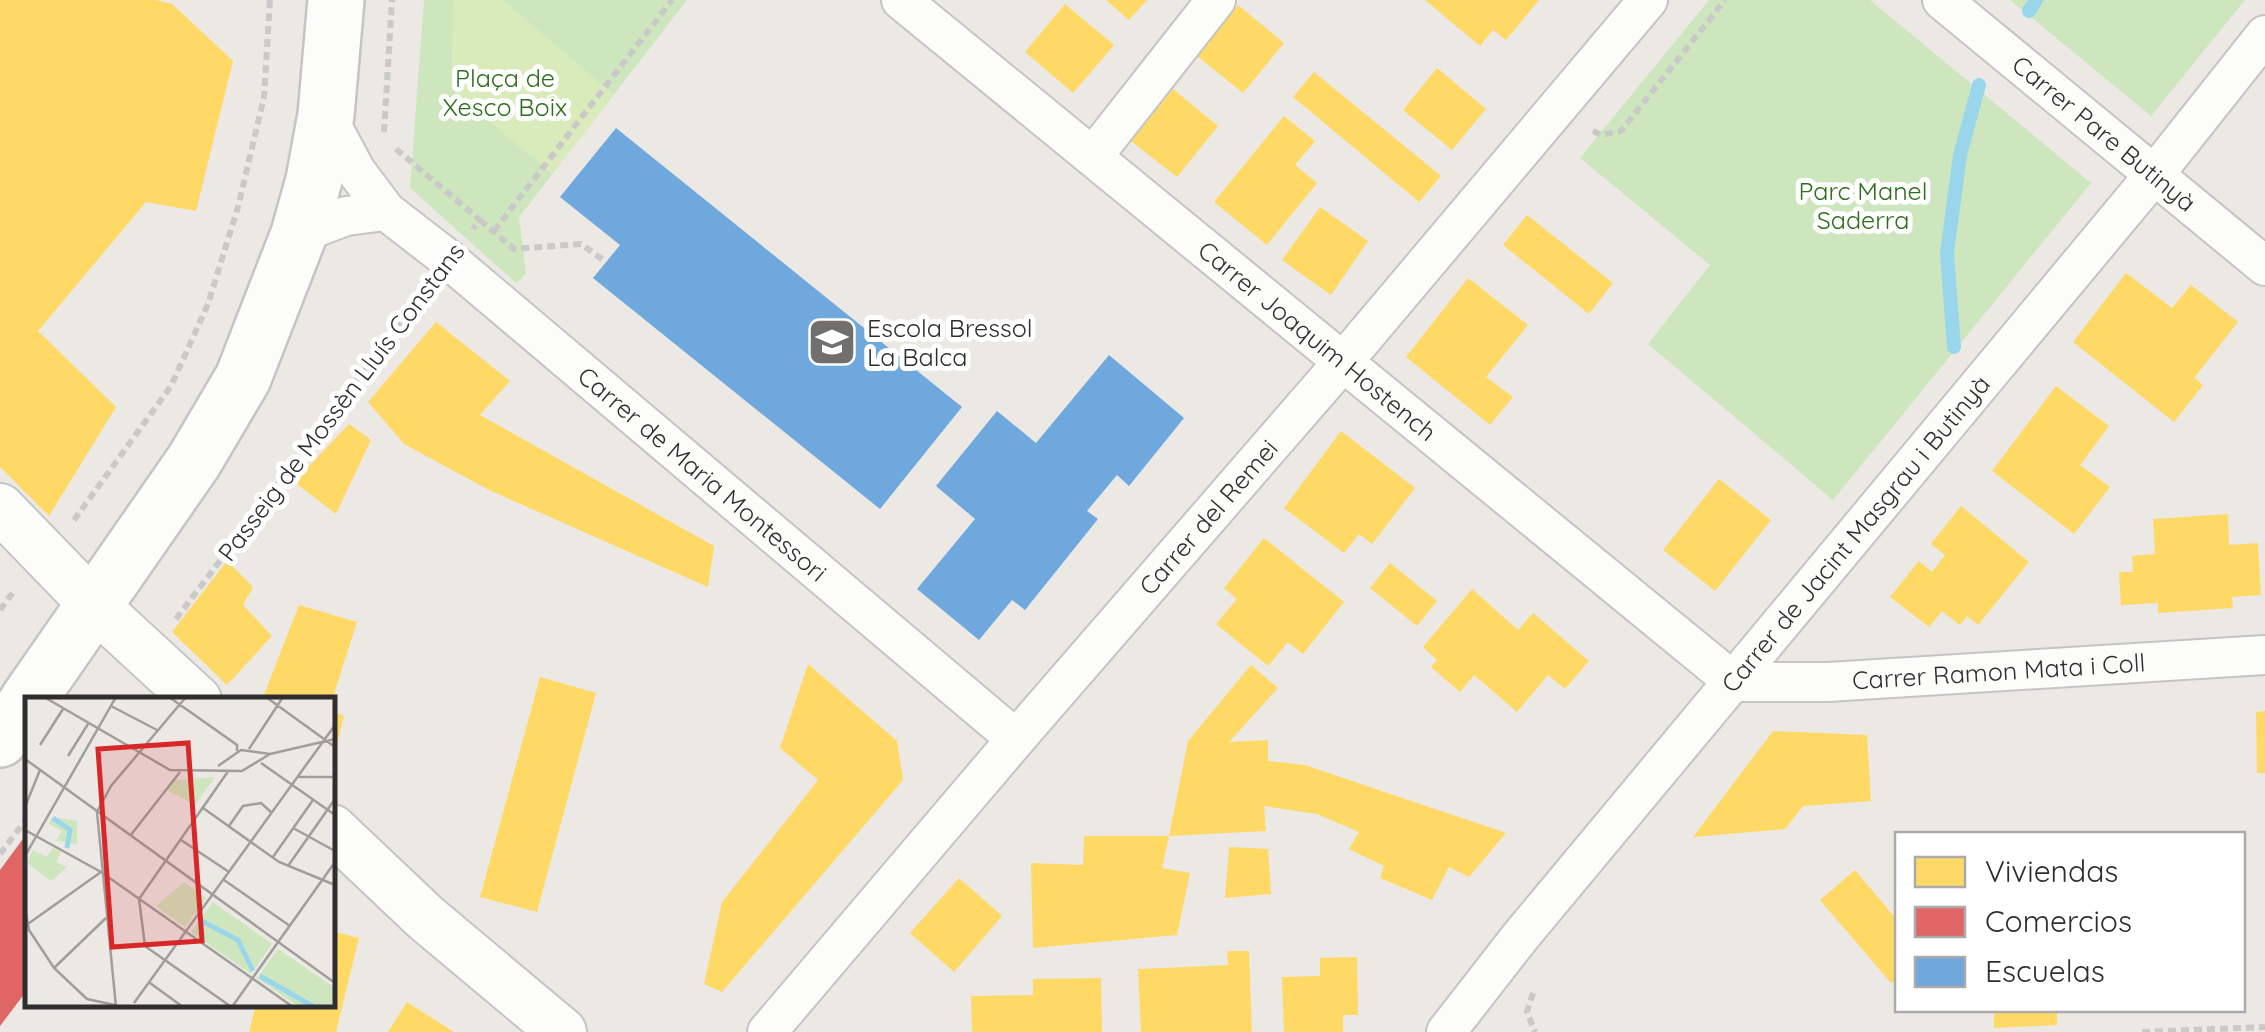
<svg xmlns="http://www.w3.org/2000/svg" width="2265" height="1032" viewBox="0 0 2265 1032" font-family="Quicksand,sans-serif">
<rect width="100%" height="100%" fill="#ece8e4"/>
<g fill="#cee6be">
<path d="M424 0H687L519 217 526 274 516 283 410 188Z"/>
<path d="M1709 0H1870L2091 183 1833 500 1648 344 1710 265 1580 158Z"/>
<path d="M2010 0H2245L2151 116Z"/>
</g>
<path fill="#d9eabb" d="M454 0H503L614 95 552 174 451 89Z"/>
<g fill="#ffd966">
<path d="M0 0H156L172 4 233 61 196 211 146 202 38 331 116 407 49 516 0 467Z"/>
<path d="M1106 0H1147L1129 20Z"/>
<path d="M1425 0H1539L1506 40 1493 30 1480 46Z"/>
<path d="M1065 4 1114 45 1073 93 1025 52Z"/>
<path d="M1238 5 1284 43 1243 93 1197 56Z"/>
<path d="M1437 68 1486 109 1452 150 1403 110Z"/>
<path d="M1314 72 1441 176 1419 202 1293 97Z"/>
<path d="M1173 89 1218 126 1177 177 1131 141Z"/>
<path d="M1284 116 1315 141 1295 165 1317 183 1267 245 1214 202Z"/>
<path d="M1320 207 1368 241 1331 295 1282 260Z"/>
<path d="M1527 215 1613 283 1589 314 1503 245Z"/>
<path d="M2126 273 2172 308 2191 285 2238 322 2194 378 2203 385 2174 422 2073 342Z"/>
<path d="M1468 278 1528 325 1486 377 1513 397 1490 425 1406 357Z"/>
<path d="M436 322 510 381 480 415 714 546 708 587 489 490 404 444 368 402Z"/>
<path d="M2056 386 2109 426 2080 465 2110 487 2074 534 1992 471Z"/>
<path d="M349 424 371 440 336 514 294 482Z"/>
<path d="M1341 431 1415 488 1372 544 1359 534 1344 553 1284 508Z"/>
<path d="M1719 479 1771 520 1715 591 1663 550Z"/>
<path d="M1961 506 2029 562 1978 625 1967 616 1960 625 1942 611 1929 627 1890 597 1919 561 1932 572 1945 555 1931 544Z"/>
<path d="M2228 514 2229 545 2258 543 2261 595 2232 597 2233 608 2158 613V603L2121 605 2119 572H2133L2132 556 2155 554 2153 519Z"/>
<path d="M1264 538 1344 602 1303 654 1288 642 1268 666 1216 624 1237 599 1224 588Z"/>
<path d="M227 561 253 587 243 605 272 636 227 685 172 632Z"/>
<path d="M1390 563 1437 601 1417 626 1370 588Z"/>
<path d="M1472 589 1518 630 1533 613 1589 661 1565 689 1548 675 1517 712 1474 675 1460 692 1431 667 1437 660 1423 647Z"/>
<path d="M299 605 357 622 332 700H262Z"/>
<path d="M808 664 897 741 903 780 722 992 704 984 722 902 818 780 780 748Z"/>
<path d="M1251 665 1278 688 1229 742 1268 740V761L1305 765 1506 833 1469 877 1449 867 1432 900 1380 878 1384 866 1349 849 1359 832 1317 814 1264 806 1266 831 1169 836 1188 741Z"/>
<path d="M540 677 596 693 537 912 480 897Z"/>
<path d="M332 711 344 716 334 755H332Z"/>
<path d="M2265 711V773H2257L2256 712Z"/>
<path d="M1773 731 1867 735 1871 801 1803 806 1785 829 1693 837Z"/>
<path d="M1084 836H1169L1162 868 1190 873 1177 935 1033 948 1031 863 1083 865Z"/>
<path d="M1229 847 1268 849 1271 894 1225 898Z"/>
<path d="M1855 870 1898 921V978L1891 983 1820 900Z"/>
<path d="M959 878 1002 916 954 972 910 933Z"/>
<path d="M332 931 359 938 336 1032H249L256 1004H332Z"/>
<path d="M1227 951H1249L1252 1032H1141L1138 969 1228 965Z"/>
<path d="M1357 957 1358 1015H1343V1032H1284L1282 977 1320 976V958Z"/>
<path d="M1101 978 1102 1032H972L971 996 1033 995V979Z"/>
<path d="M407 1002 454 1032H388Z"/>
<path d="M1994 1010H2057V1025L1994 1028Z"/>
</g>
<path fill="#e06666" d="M28 832V989L0 1026V870Z"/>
<g fill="#6fa8dc">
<path d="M616 128 962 407 880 509 593 278 620 245 560 197Z"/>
<path d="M1109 355 1184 418 1129 486 1117 475 1087 511 1098 519 1025 610 1012 600 979 640 917 589 975 519 936 486 997 411 1036 443Z"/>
</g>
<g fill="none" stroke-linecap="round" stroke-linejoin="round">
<g stroke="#99d6ec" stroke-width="14">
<path d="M2029 11 2036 0"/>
<path d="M1954 347 1947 253 1960 155 1979 85"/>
</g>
<g stroke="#c5c4c5" stroke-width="42">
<g id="minor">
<path id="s1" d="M901 0 1734 682"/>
<path id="s2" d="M1942 0 2265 266"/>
<path id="s3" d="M326 115 356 171 386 211 448 259 1016 739"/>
<path d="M1094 155 1216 0"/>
<path d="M299 234 346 216 386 211"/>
<path id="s4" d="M1734 682H1828L2265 655"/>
<path id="s5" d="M767 1032 1016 739 1342 363 1648 0"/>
<path id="s6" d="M1446 1032 1520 937 2154 175 2265 35"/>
</g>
</g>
<g stroke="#c5c4c5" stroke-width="52">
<g id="tertiary">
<path d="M0 508 95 606 197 700"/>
<path d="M332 829 426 918 562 1032"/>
</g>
</g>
<g stroke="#c5c4c5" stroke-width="60">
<g id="secondary">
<path d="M28 700 194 461 243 378 299 234 314 180 326 115 336 0"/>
<path d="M0 739 28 701"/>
</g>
</g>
<g stroke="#c9c9c8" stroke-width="6" stroke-dasharray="8 5" stroke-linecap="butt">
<path d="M1593 131 1601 135 1621 131 1725 0"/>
<path d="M384 132 392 0"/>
<path d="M396 149 480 220 473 229"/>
<path d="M480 220 514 249 581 244 606 262"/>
<path d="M494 231 672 0"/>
<path d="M74 520 171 386 208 304 238 207 264 97 270 0"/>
<path d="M0 610 14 591"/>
<path d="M176 619 425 290"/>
<path d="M0 854 28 817"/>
<path d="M1533 993 1527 1012 1535 1032"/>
<path d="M2142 1032 2265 1027"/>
</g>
<use href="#minor" stroke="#fcfcfb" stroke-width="38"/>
<use href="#tertiary" stroke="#fcfcfb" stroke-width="48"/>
<use href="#secondary" stroke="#fcfcfb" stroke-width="55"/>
</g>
<defs>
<g id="school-square" transform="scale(2.5)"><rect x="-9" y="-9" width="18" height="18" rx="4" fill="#706f6e" stroke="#fff"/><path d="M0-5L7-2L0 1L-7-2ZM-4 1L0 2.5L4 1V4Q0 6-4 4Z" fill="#fff"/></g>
</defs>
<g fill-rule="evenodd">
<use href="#school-square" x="832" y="342"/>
</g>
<g text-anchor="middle" stroke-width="10" stroke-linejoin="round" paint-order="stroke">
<g font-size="25" fill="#2c6e1b" stroke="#fff">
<text x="505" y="87">Plaça de<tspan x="505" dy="29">Xesco Boix</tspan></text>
<text x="1863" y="200">Parc Manel<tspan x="1863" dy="29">Saderra</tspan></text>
</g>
<g font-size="25" fill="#2e2e2e" stroke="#fff">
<text dy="9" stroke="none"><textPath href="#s2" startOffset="210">Carrer Pare Butinyà</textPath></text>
<text dy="9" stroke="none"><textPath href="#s1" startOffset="538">Carrer Joaquim Hostench</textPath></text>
<text transform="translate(341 402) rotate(-53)" y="9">Passeig de Mossèn Lluís Constans</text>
<text dy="9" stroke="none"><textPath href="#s3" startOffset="525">Carrer de Maria Montessori</textPath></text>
<text dy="9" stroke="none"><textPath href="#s5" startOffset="678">Carrer del Remei</textPath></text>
<text dy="9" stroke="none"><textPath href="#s6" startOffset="645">Carrer de Jacint Masgrau i Butinyà</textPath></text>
<text dy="9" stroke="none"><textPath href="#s4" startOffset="265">Carrer Ramon Mata i Coll</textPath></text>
</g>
<g font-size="25" fill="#2e2e2e" stroke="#fff" text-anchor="start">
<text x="867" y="337">Escola Bressol<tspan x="867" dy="29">La Balca</tspan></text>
</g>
</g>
<g transform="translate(25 697)">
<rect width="310" height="310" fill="#ece8e4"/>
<path d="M190 80 170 108 143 94 149 83ZM27 120 52 124V147L31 144 37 134 24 127ZM28 151 36 155 31 165 42 170 26 184 2 166 8 153 22 160ZM159 185 181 201 160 230 131 209ZM188 205 247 247 226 277 166 235ZM253 252 310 291V310H274L232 281Z" fill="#cee6be"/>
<path fill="none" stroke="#99d6ec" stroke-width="5" d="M28 121 45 133 42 151M175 223 213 243 228 274M235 279 289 310"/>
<path fill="none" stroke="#a09e9b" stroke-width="2.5" d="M19 0 145 73 217 74 245 57M144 0 212 48V54M241 0 310 50M86 9 132 33M15 48 38 12M224 52 258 0M43 59 63 27M0 62 310 286M236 66 310 118M193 69 216 53 245 57 310 42M273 80H310M0 110 15 73M178 111 254 165 310 188M204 129 218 109 236 106 246 115M268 131 310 154M0 133 76 175 268 310M105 139 155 75M156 143 204 175M0 159 91 0M248 160 288 103M263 169 310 102M199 183 265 229M114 202 204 73M114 202 120 249 205 309M0 211 4 233 29 271 62 302 90 308M0 229 76 175M29 271 81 221M125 286 158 310M109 306 310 28M91 310 72 115 86 89 161 0M207 310 310 165"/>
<path fill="#d62828" fill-opacity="0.15" stroke="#d62828" stroke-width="5" d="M163 46 177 244 87 250 73 52Z"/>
<rect width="310" height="310" fill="none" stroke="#2e2e2e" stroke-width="5"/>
</g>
<rect x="1895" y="832" width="350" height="180" fill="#ffffff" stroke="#ababab" stroke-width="2.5"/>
<rect x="1915" y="857" width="50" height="30" fill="#ffd966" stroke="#ababab" stroke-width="2.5"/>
<text x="1985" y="882" font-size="30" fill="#2e2e2e">Viviendas</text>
<rect x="1915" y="907" width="50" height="30" fill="#e06666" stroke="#ababab" stroke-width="2.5"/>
<text x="1985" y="932" font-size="30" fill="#2e2e2e">Comercios</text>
<rect x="1915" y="957" width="50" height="30" fill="#6fa8dc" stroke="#ababab" stroke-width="2.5"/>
<text x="1985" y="982" font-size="30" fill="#2e2e2e">Escuelas</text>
</svg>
